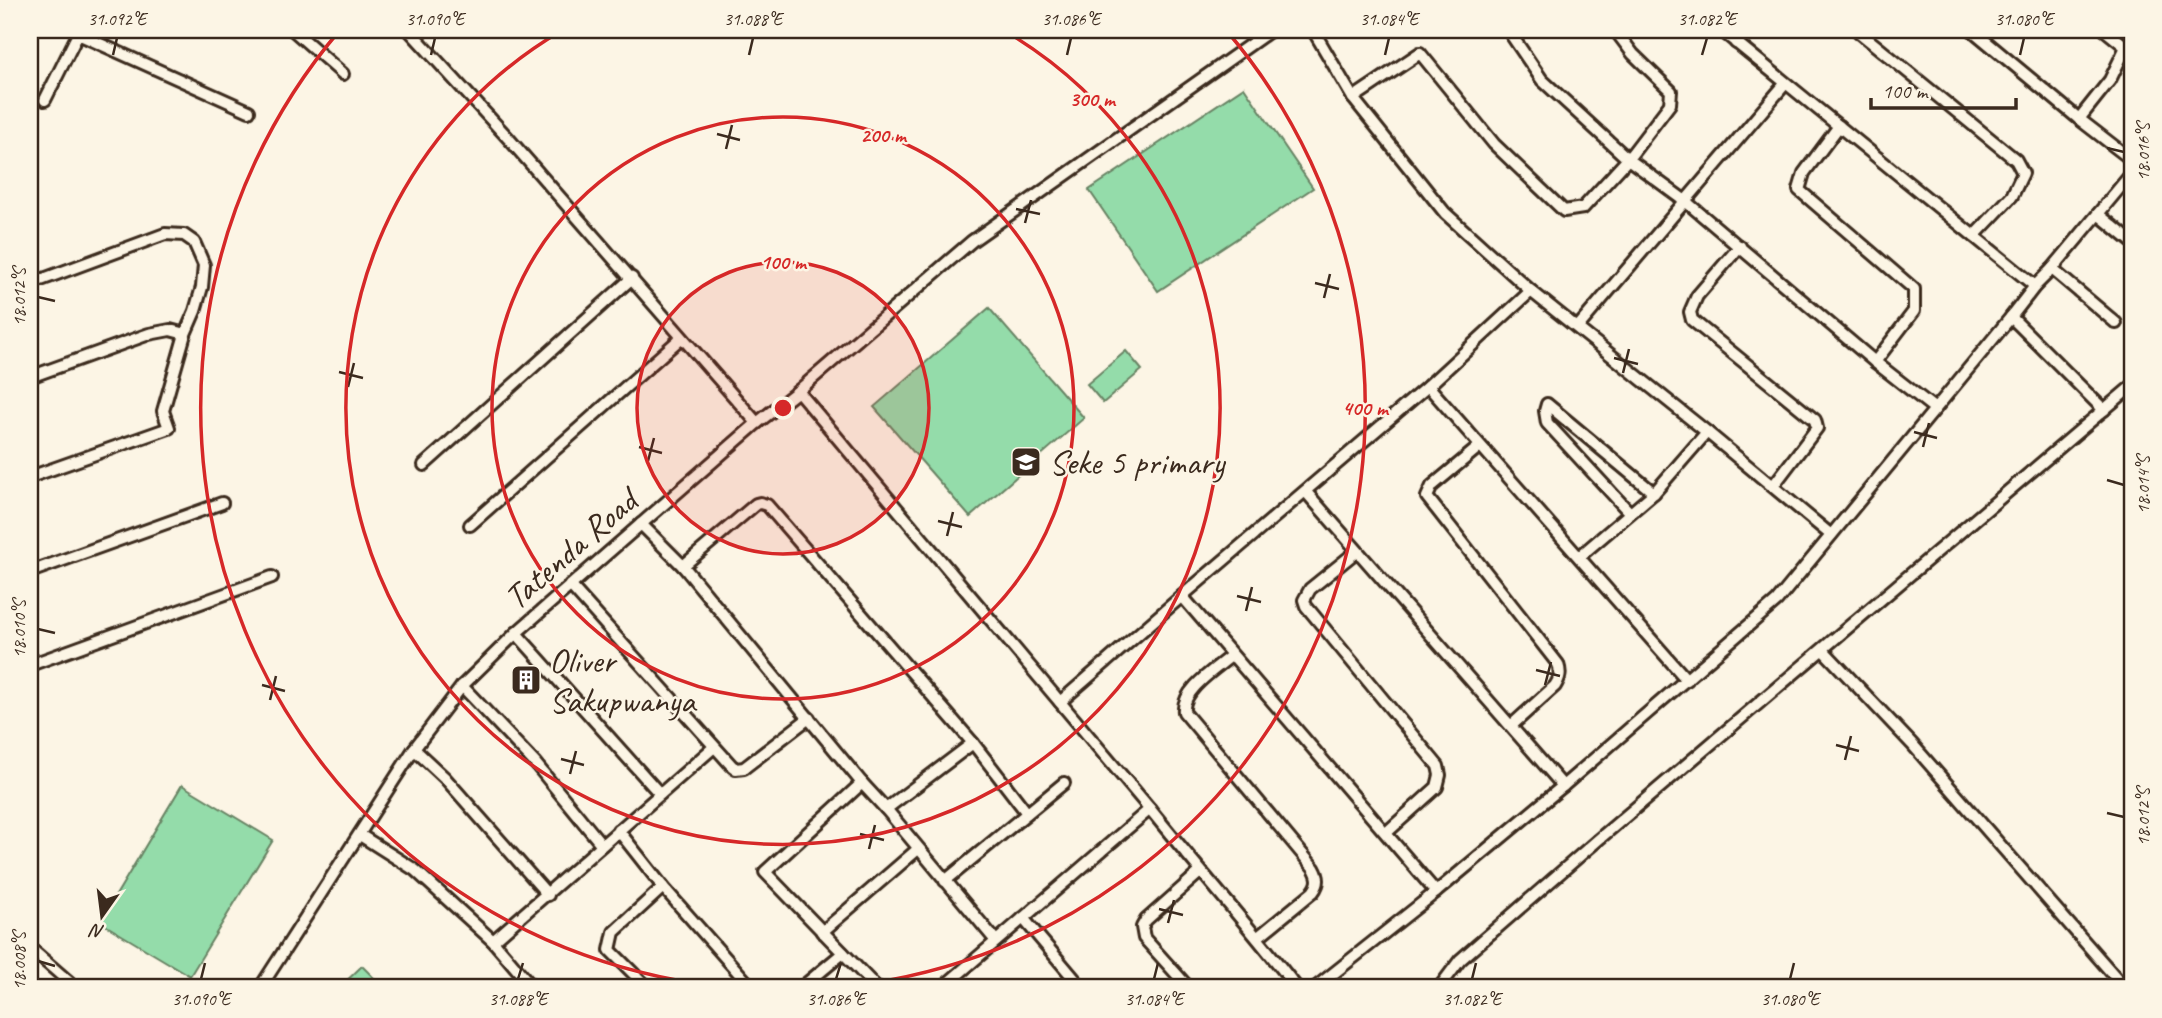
<svg xmlns="http://www.w3.org/2000/svg" width="2162" height="1018" viewBox="0 0 2162 1018" font-family="Caveat,sans-serif">
<rect width="100%" height="100%" fill="#fcf5e5"/>
<filter id="ink" filterUnits="userSpaceOnUse"><feTurbulence type="fractalNoise" baseFrequency=".0143" numOctaves="2"/><feDisplacementMap in="SourceGraphic" scale="14" xChannelSelector="R" yChannelSelector="G"/><feConvolveMatrix kernelMatrix="1 2 1 2 8 2 1 2 1" color-interpolation-filters="sRGB"/></filter>
<g filter="url(#ink)">
<g fill="#94dcaa" stroke="#688364" stroke-width="2">
<path d="M1244 87 1313 188 1158 291 1089 190Z"/>
<path d="M989 308 1084 418 970 517 874 407Z"/>
<path d="M1126 351 1142 370 1103 403 1087 384Z"/>
<path d="M182 785 273 840 190 976 100 922Z"/>
<path d="M362 966 384 988H339Z"/>
</g>
<g fill="none" stroke-linecap="round" stroke-linejoin="round">
<g stroke="#3b2a1e" stroke-width="16">
<g id="minor">
<path d="M293 30 343 74"/>
<path d="M409 30 509 139 757 423"/>
<path d="M1313 30 1353 98 1445 213 1531 291 1707 432 1831 535"/>
<path d="M1508 30 1542 80 1628 159 1684 200 1875 362 1935 409"/>
<path d="M1721 30 2035 286"/>
<path d="M1860 30 1859 32 2016 160 2023 173 2012 196 1974 236"/>
<path d="M1972 30 2079 119 2132 160"/>
<path d="M78 34 249 111"/>
<path d="M1736 43 1747 30"/>
<path d="M1353 98 1420 53 1494 144 1564 211 1583 208 1628 159 1670 104 1671 91 1633 54 1615 30"/>
<path d="M45 100 80 30"/>
<path d="M2079 119 2110 80 2126 47 2105 30"/>
<path d="M1839 126 1804 173 1799 190 1914 289V311L1875 362"/>
<path d="M2098 214 2132 242"/>
<path d="M1740 246 1697 296 1690 312 1692 320 1815 420 1817 428 1773 486"/>
<path d="M2052 269 2116 323"/>
<path d="M30 284 165 234 184 235 194 242 204 265 202 287 195 311 185 334 163 411 169 428 30 477"/>
<path d="M2011 317 2104 410"/>
<path d="M1578 327 1785 84"/>
<path d="M30 377 149 334 170 330 185 334"/>
<path d="M1428 386 1687 680"/>
<path d="M798 391 1150 809C1198 869 1250 927 1297 988"/>
<path d="M1480 446 1432 486 1427 497 1558 664C1561 673 1560 678 1555 686L1512 725"/>
<path d="M424 465 632 278"/>
<path d="M1306 492 1563 786"/>
<path d="M1630 513 1547 423 1545 411 1547 404 1654 493"/>
<path d="M641 524 683 566 862 783 886 809 996 941"/>
<path d="M470 525 681 338"/>
<path d="M1357 551 1310 589 1304 600 1306 606 1438 766 1440 775 1437 787 1386 833"/>
<path d="M1580 556 1654 493 1707 432"/>
<path d="M683 566 756 504 760 503 767 505 973 743 886 809"/>
<path d="M30 572 222 503"/>
<path d="M570 585 732 766 736 769 744 768 809 718"/>
<path d="M1182 596 1436 892"/>
<path d="M516 633 660 794"/>
<path d="M1823 650 1912 744 2125 988"/>
<path d="M1232 655C1217 668 1181 690 1184 712L1314 868C1319 877 1320 883 1313 892L1258 937"/>
<path d="M30 665 272 577"/>
<path d="M462 686 535 763 602 845"/>
<path d="M1060 702 1182 596 1428 386 1531 291"/>
<path d="M973 743 1027 813"/>
<path d="M414 749 445 778 548 895"/>
<path d="M862 783 765 872 877 988"/>
<path d="M618 830 663 887 752 988"/>
<path d="M360 835 415 870 493 941 533 988"/>
<path d="M945 881 1064 783"/>
<path d="M1023 918 1082 988"/>
<path d="M822 932 918 849"/>
<path d="M493 941 714 747"/>
<path d="M30 948 76 988"/>
<path d="M260 988 414 749 462 686 516 633 757 423 798 391 972 241 1271 30"/>
<path d="M648 988 610 950 614 932 663 887"/>
<path d="M801 988 843 953"/>
<path d="M942 988 1150 809"/>
<path d="M1189 988 1144 938 1142 927 1146 920 1200 872"/>
<path d="M1315 988 1436 892 1563 786 1777 601 2011 317 2035 286 2052 269 2132 173"/>
<path d="M1439 988 1460 960 1599 839 2132 386"/>
</g>
</g>
<use href="#minor" stroke="#fcf5e5" stroke-width="10"/>
</g>
</g>
<path fill="none" stroke="#3b2a1e" stroke-width="2.5" d="M113 55 117 38M431 55 435 38M749 55 753 38M1067 55 1071 38M1385 55 1389 38M1702 55 1707 38M2020 55 2024 38M717 134 740 140M2107 148 2124 152M726 149 732 125M1016 209 1040 214M1025 223 1031 200M1315 283 1339 289M38 297 55 301M1324 298 1330 274M1614 358 1638 364M339 372 363 378M1623 373 1629 349M348 387 354 363M1914 432 1937 438M639 447 662 453M1923 447 1929 423M648 461 654 438M2107 480 2124 485M938 521 962 527M947 536 953 512M1237 596 1261 602M1246 611 1252 587M38 629 55 633M1536 670 1560 676M262 685 285 691M1545 685 1551 662M270 700 276 676M1836 745 1859 751M561 759 584 765M1845 760 1851 736M570 774 576 751M2107 813 2124 817M860 834 884 840M869 849 875 825M1159 909 1183 915M1168 923 1174 900M38 961 55 966M201 979 205 963M518 979 523 963M836 979 841 963M1154 979 1158 963M1472 979 1476 963M1790 979 1794 963"/>
<circle cx="783" cy="408" r="146" fill="#d62828" fill-opacity=".12"/>
<g fill="none" stroke="#d62828" stroke-width="3.5">
<circle cx="783" cy="408" r="146"/>
<circle cx="783" cy="408" r="291"/>
<path d="M1005 31A437 437 0 1 1 561 31"/>
<path d="M737 988A582 582 0 0 1 340 30M1226 30A582 582 0 0 1 829 988"/>
</g>
<defs>
<g id="school-square" transform="scale(1.575)"><rect x="-9" y="-9" width="18" height="18" rx="4" fill="#3b2a1e" stroke="#fcf5e5"/><path d="M0-5L7-2L0 1L-7-2ZM-4 1L0 2.5L4 1V4Q0 6-4 4Z" fill="#fff"/></g>
<g id="building-square" transform="scale(1.575)"><rect x="-9" y="-9" width="18" height="18" rx="4" fill="#3b2a1e" stroke="#fcf5e5"/><path d="M-4-6H4V6H1V3H-1V6H-4ZM-2.5-4.3h1.7v1.8h-1.7ZM.8-4.3h1.7v1.8H.8ZM-2.5-1h1.7V.8h-1.7ZM.8-1h1.7V.8H.8Z" fill="#fff"/></g>
</defs>
<g fill-rule="evenodd">
<use href="#school-square" x="1026" y="462"/>
<use href="#building-square" x="526" y="680"/>
</g>
<g text-anchor="middle" stroke-width="5" stroke-linejoin="round" paint-order="stroke">
<g font-size="35" fill="#3b2a1e" stroke="#fcf5e5" text-anchor="start">
<text x="1049" y="474">Seke 5 primary</text>
<text x="549" y="672">Oliver<tspan x="549" dy="40">Sakupwanya</tspan></text>
</g>
<g font-size="35" fill="#3b2a1e" stroke="#fcf5e5">
<text transform="translate(570 549) rotate(-41)" y="12">Tatenda Road</text>
</g>
</g>
<circle cx="783" cy="408" r="10" fill="#d62828" stroke="#fcf5e5" stroke-width="3.5"/>
<g font-size="21" text-anchor="middle" font-weight="bold" fill="#d62828" stroke="#fcf5e5" stroke-width="5" stroke-linejoin="round" paint-order="stroke">
<text x="1092" y="106">300 m</text>
<text x="883" y="142">200 m</text>
<text x="783" y="269">100 m</text>
<text x="1365" y="415">400 m</text>
</g>
<rect width="2162" height="1018" fill="none" stroke="#fcf5e5" stroke-width="77"/>
<g transform="translate(102 916) rotate(194)" stroke="#fcf5e5" stroke-width="5" paint-order="stroke">
<path d="M0-5L12 26L0 18L-12 26Z" fill="#3b2a1e"/>
<text y="-10" font-size="19" font-weight="bold" text-anchor="middle" fill="#3b2a1e">N</text>
</g>
<path d="M1871 98v10h145v-10" fill="none" stroke="#3b2a1e" stroke-width="3.5"/>
<text x="1882" y="98" font-size="21" fill="#3b2a1e" stroke="#fcf5e5" stroke-width="5" paint-order="stroke">100 m</text>
<rect x="38" y="38" width="2086" height="941" fill="none" stroke="#3b2a1e" stroke-width="2.5"/>
<g font-size="18" text-anchor="middle" fill="#3b2a1e">
<text x="117" y="25">31.092°E</text>
<text x="435" y="25">31.090°E</text>
<text x="753" y="25">31.088°E</text>
<text x="1071" y="25">31.086°E</text>
<text x="1389" y="25">31.084°E</text>
<text x="1707" y="25">31.082°E</text>
<text x="2024" y="25">31.080°E</text>
<text transform="translate(2143 152) rotate(-90)" y="6">18.016°S</text>
<text transform="translate(19 297) rotate(-90)" y="6">18.012°S</text>
<text transform="translate(2143 485) rotate(-90)" y="6">18.014°S</text>
<text transform="translate(19 629) rotate(-90)" y="6">18.010°S</text>
<text transform="translate(2143 817) rotate(-90)" y="6">18.012°S</text>
<text transform="translate(19 961) rotate(-90)" y="6">18.008°S</text>
<text x="201" y="1005">31.090°E</text>
<text x="518" y="1005">31.088°E</text>
<text x="836" y="1005">31.086°E</text>
<text x="1154" y="1005">31.084°E</text>
<text x="1472" y="1005">31.082°E</text>
<text x="1790" y="1005">31.080°E</text>
</g>
</svg>
